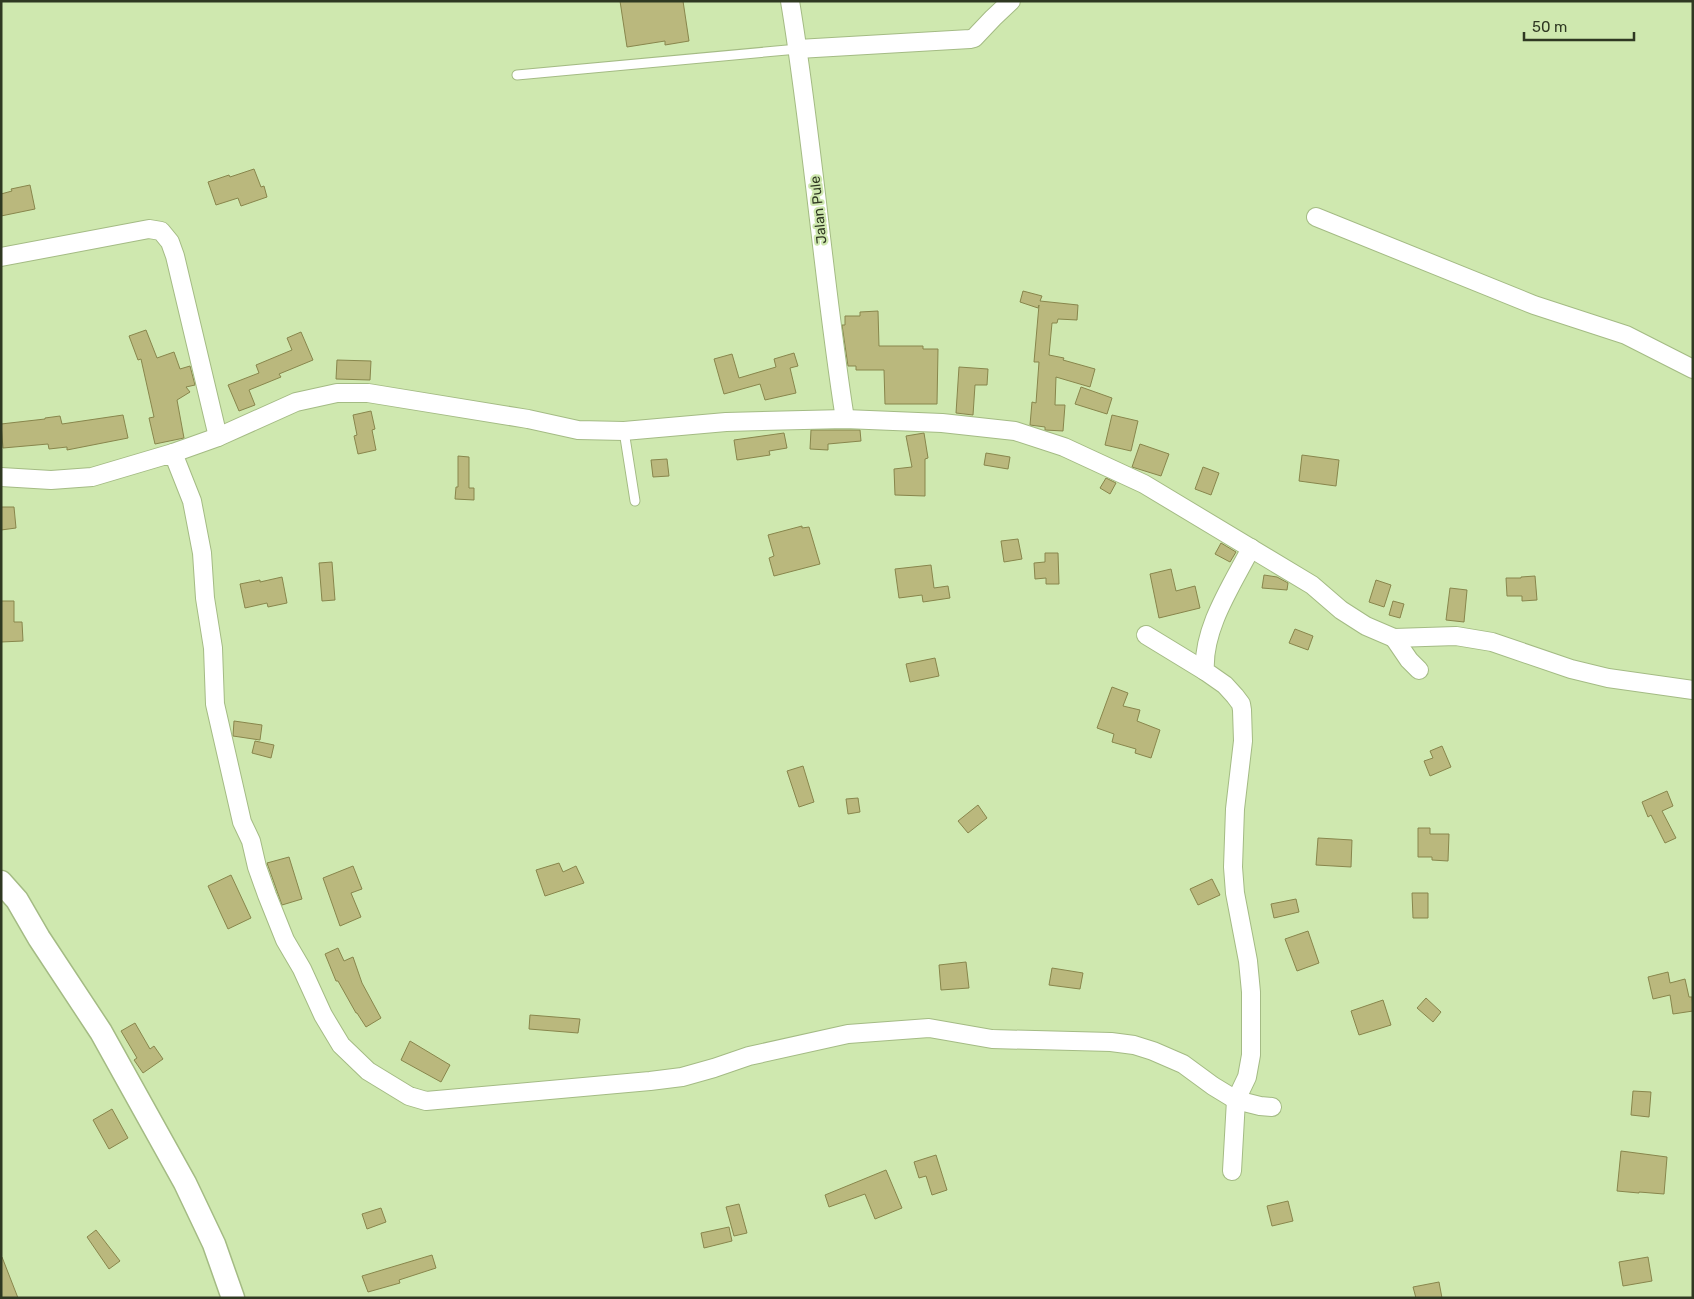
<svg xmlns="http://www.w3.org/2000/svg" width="1694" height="1299" viewBox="0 0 1694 1299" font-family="Rubik,sans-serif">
<rect width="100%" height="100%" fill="#cfe8af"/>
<g fill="#bab87d" stroke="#88864c">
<path d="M620 1H683L689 41 665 45V41L627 47Z"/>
<path d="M254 169 261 187 264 186 267 197 241 206 238 198 216 205 208 182 229 175 230 177Z"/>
<path d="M30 185 35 209 1 216V194L12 191 11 189Z"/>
<path d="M1023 291 1042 296 1040 301 1078 305 1077 320 1058 319 1057 323H1052L1049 355 1064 358 1063 360 1095 369 1090 387 1056 377 1055 405H1065L1063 431 1045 430V427L1030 425 1032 402 1036 403 1039 362H1034L1039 305 1038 308 1020 302Z"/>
<path d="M878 311 879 346H923V349H938L937 404H885L884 370H856V366H848L842 325H845V316H860V312Z"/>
<path d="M146 330 157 358 174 352 180 369 190 366 195 385 186 387 190 392 177 400 184 438 155 444 149 418 154 417 141 359 138 360 129 336Z"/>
<path d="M301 332 313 360 279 374 281 377 249 390 255 405 239 411 228 385 259 373 256 365 292 350 287 338Z"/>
<path d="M794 353 798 366 790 368 796 393 765 400 760 384 724 394 714 359 732 354 739 378 776 367 774 359Z"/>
<path d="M337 360 371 361 370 380 336 379Z"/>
<path d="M959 367 988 369 987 385H975L973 415 956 413Z"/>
<path d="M1081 387 1112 398 1107 414 1075 404Z"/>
<path d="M371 411 375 429 372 430 376 450 358 454 354 436 357 435 353 415Z"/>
<path d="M123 415 128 438 67 450V447L49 449 48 444 3 448 1 424 45 419V418L60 416 62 424Z"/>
<path d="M1112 415 1138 421 1131 451 1105 445Z"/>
<path d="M811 430H860L861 441 828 444V450L810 449Z"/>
<path d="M784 433 787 448 769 451 770 455 737 460 734 440Z"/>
<path d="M924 433 928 458 925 459V496L895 495 894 469 912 467 906 436Z"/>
<path d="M1140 444 1169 454 1161 476 1132 467Z"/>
<path d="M986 453 1010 457 1008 469 984 465Z"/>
<path d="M1302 455 1339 460 1336 486 1299 481Z"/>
<path d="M458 456 469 457V488H474V500L455 499 456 487H458Z"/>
<path d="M667 459 669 476 653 477 651 460Z"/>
<path d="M1203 467 1219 473 1211 495 1195 489Z"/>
<path d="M1106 478 1116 483 1110 494 1100 488Z"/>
<path d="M1 507H14L16 528 1 530Z"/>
<path d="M802 526V528L809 527 820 564 774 576 769 558 774 556 768 535Z"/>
<path d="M1018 539 1022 559 1004 562 1001 541Z"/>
<path d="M1221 543 1236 552 1230 562 1215 554Z"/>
<path d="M1045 553H1058L1059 584H1046V578L1035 579 1034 563 1045 562Z"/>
<path d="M332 562 335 600 322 601 319 563Z"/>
<path d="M931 565 934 588 948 586 950 598 923 602 922 595 899 598 895 569Z"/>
<path d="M1171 569 1176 591 1195 586 1200 608 1159 618 1150 574Z"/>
<path d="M1264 575 1277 577 1288 583 1287 590 1262 588Z"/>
<path d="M1535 576 1537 600 1522 601V596H1507L1506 578H1521V577Z"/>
<path d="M282 577 287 603 268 607 267 603 245 608 240 584 260 580V582Z"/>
<path d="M1376 580 1391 585 1384 607 1369 602Z"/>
<path d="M1450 588 1467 590 1464 622 1446 620Z"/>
<path d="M1 601H14V622H22L23 641 1 642Z"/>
<path d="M1393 601 1404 604 1400 618 1389 615Z"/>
<path d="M1295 629 1313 636 1308 650 1289 643Z"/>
<path d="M935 658 939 676 910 682 906 664Z"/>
<path d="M1112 687 1128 693 1123 706 1140 710 1137 721 1160 730 1151 758 1135 753 1136 749 1112 742 1114 734 1097 728Z"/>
<path d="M234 721 262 725 260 740 233 736Z"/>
<path d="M255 741 274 745 271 758 252 753Z"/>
<path d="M1442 746 1451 767 1430 776 1424 761 1433 758 1430 751Z"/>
<path d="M803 766 814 802 799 807 787 771Z"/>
<path d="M1667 791 1673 806 1662 811 1676 838 1665 843 1651 815 1648 817 1642 802Z"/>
<path d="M858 798 860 812 848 814 846 799Z"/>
<path d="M978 805 987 818 968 833 958 821Z"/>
<path d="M1418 828H1430V834H1449L1448 861 1432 860V857H1418Z"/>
<path d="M1318 838 1352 840 1351 867 1316 865Z"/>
<path d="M289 857 302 899 282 905 267 863Z"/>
<path d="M559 863 563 872 576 866 584 883 545 896 536 870Z"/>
<path d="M353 866 362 889 351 893 361 917 340 926 323 878Z"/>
<path d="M231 875 251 918 228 929 208 886Z"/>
<path d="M1212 879 1220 895 1198 905 1190 889Z"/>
<path d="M1412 893H1428V918H1413Z"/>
<path d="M1296 899 1299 912 1274 918 1271 904Z"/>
<path d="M1308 931 1319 963 1297 971 1285 939Z"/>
<path d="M338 948 344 961 353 957 362 983 381 1018 366 1027 357 1013H356L338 981H336L325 954Z"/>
<path d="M966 962 969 988 941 990 939 965Z"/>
<path d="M1052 968 1083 973 1080 989 1049 985Z"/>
<path d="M1668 972 1670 983 1685 979 1689 997H1692L1693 1011 1673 1014 1670 995 1653 999 1648 977Z"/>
<path d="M1426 998 1441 1012 1433 1022 1417 1008Z"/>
<path d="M1383 1000 1391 1025 1359 1035 1351 1011Z"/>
<path d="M530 1015 580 1019 578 1033 529 1029Z"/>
<path d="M135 1023 150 1049 154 1046 163 1059 143 1073 134 1060 137 1058 121 1031Z"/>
<path d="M410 1041 450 1065 441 1082 401 1060Z"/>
<path d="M1633 1091 1651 1092 1649 1117 1631 1115Z"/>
<path d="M112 1109 128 1138 109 1149 93 1120Z"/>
<path d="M1621 1151 1667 1157 1664 1194 1639 1192V1193L1617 1191Z"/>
<path d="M936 1155 947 1190 932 1195 926 1176 919 1178 914 1162Z"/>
<path d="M886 1170 902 1208 875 1219 865 1194 829 1207 825 1195Z"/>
<path d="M1288 1201 1293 1221 1272 1226 1267 1206Z"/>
<path d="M739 1204 747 1233 734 1236 726 1207Z"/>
<path d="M381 1208 386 1222 367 1229 362 1214Z"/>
<path d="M729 1227 732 1241 704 1248 701 1233Z"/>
<path d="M96 1230 120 1261 109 1269 87 1237Z"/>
<path d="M432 1255 436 1268 399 1280 400 1283 368 1292 362 1276Z"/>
<path d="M1 1257H2L18 1298H1Z"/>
<path d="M1648 1257 1652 1281 1623 1286 1619 1262Z"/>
<path d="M1439 1282 1442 1298H1416L1413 1287Z"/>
</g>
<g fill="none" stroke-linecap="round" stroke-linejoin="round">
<g stroke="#a4bb84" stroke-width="11">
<g id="service">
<path d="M517 75 798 49"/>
<path d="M624 431 635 501"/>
</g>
</g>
<g stroke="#a4bb84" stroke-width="20">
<g id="minor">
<path d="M790 1C813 140 823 280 845 419"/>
<path d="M798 49 970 39 974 38 993 18 1011 1"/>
<path d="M1316 217 1534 305 1626 335 1693 369"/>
<path d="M1 257 149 229 161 231 170 242 175 256 218 437"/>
<path d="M173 453 218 437 296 402 337 393H368L528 419 578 430 624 431 726 422 845 419 942 423 1015 431 1064 447 1144 484 1312 585 1341 610 1366 626 1394 638 1456 636 1492 642 1571 669 1608 678 1693 690"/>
<path d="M1 477 51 480 92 477 173 453 192 501 202 553 205 598 213 648 215 704 242 822 251 841 257 867 267 895 285 940 302 969 323 1015 341 1045 368 1071 409 1096 426 1101 650 1081 682 1077 714 1068 749 1056 848 1034 929 1028 992 1039 1111 1042 1134 1045 1153 1051 1183 1064 1213 1086 1236 1100 1260 1106 1272 1107"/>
<path d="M1146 635 1205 671"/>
<path d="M1394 638 1409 660 1419 670"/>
<path d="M1232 1171 1236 1100 1247 1077 1251 1055V992L1248 961 1235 893 1233 867 1235 809 1243 741 1242 710 1241 704 1235 696 1225 685 1205 671C1202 629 1232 585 1251 548"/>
</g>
</g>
<g stroke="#a4bb84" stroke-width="25">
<path id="tertiary" d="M1 882 17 900 39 938 101 1032 185 1183 214 1244 233 1298"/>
</g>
<use href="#service" stroke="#fff" stroke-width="9"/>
<use href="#minor" stroke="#fff" stroke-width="18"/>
<use href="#tertiary" stroke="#fff" stroke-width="22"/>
</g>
<g text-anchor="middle" stroke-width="4.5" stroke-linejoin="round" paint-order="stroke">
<g font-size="14" fill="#2f3822" stroke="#cfe8af">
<text transform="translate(818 210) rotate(-96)" y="5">Jalan Pule</text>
</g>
</g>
<rect width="1694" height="1299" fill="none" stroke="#2f3822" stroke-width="5"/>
<path d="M1524 32v8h110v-8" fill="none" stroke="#2f3822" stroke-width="2.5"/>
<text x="1532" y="32" font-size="15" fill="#2f3822" stroke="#cfe8af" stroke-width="4" paint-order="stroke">50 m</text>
</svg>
